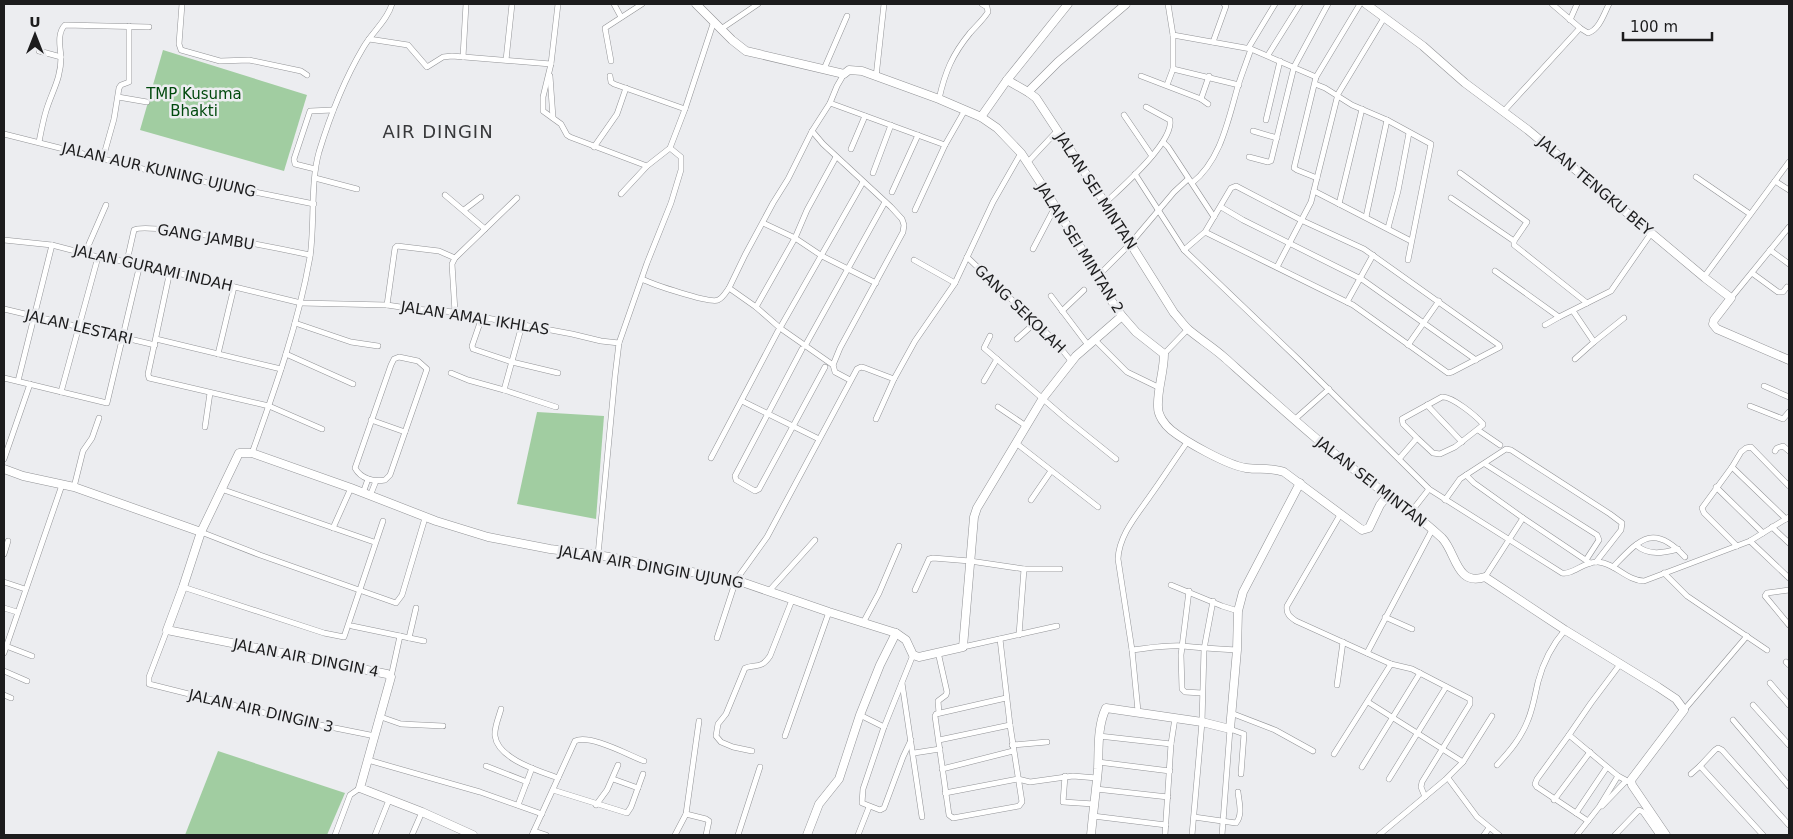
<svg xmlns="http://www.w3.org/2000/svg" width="1793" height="839" viewBox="0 0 1793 839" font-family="'DejaVu Sans',sans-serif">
<rect width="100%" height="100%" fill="#ecedf0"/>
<g fill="#a1cda1">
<path d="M163 50 307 95 284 171 140 130Z"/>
<path d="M537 412 604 416 596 519 517 504Z"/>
<path d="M218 751 345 793 327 835H185Z"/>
</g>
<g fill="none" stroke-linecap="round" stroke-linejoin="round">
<g stroke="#929396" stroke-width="6">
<g id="street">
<path d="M182 4 179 44 181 50 220 61 249 60 301 71 307 75"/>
<path d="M558 4 551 64 543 97V111L561 124 567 135 570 137 647 166"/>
<path d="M614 4 621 17"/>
<path d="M1168 4 1173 35 1251 49 1316 77"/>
<path d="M1552 4 1580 28 1588 33C1599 30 1604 14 1609 4"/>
<path d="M1570 20 1577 4"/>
<path d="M721 29 758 4"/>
<path d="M369 39 408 45 427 67 443 57 452 56 551 64"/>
<path d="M1213 42 1226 6 1224 4"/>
<path d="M39 51 61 57C61 79 52 91 46 111 43 121 41 132 39 142"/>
<path d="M1268 55 1300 4"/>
<path d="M61 57C60 46 57 33 65 25L149 27"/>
<path d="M463 57 466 4"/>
<path d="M506 60 512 4"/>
<path d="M611 61 605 28 642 4"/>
<path d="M824 69 847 16"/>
<path d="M1173 69 1239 85"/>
<path d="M550 76 553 118"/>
<path d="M610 76 611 82 614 84 685 109"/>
<path d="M1141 76 1201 99 1208 104"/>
<path d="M876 77 884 4"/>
<path d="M1315 84 1325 88 1352 105 1387 120 1431 144 1408 260"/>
<path d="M1167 85 1173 69V35"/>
<path d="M118 97 147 102"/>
<path d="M939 99C945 72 952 55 970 33 976 26 983 20 988 12L987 7 982 4"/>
<path d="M1201 99 1209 76"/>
<path d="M830 103 945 145"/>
<path d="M1503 112 1580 28"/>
<path d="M1124 115 1152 156"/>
<path d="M1266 120 1280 61"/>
<path d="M1253 131 1277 138"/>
<path d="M4 134 151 171 314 204"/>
<path d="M1163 142 1168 147 1214 217"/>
<path d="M594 147 617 114 626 88"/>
<path d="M851 149 865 116"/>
<path d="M1249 157 1268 162 1271 161 1294 67 1328 4"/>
<path d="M103 158 114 119 119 88 121 85 129 82V26"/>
<path d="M1027 163 1057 131"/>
<path d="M315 169 295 164 294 159 310 111 333 110"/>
<path d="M873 173 891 125"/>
<path d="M1460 173 1527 222 1514 241V245L1587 303"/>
<path d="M1135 174 1184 250 1300 361 1429 489 1562 573C1573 575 1584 561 1598 562 1615 563 1627 581 1644 581L1750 541 1789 517"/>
<path d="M1696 177 1750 214"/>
<path d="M315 178 357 189"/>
<path d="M1317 178 1297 170 1294 168 1316 77 1360 4"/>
<path d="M1775 181 1789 190"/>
<path d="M1192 183C1221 160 1228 120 1238 86 1242 73 1247 61 1251 49L1249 47 1275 4"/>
<path d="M1314 191 1411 241"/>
<path d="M892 192 918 135"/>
<path d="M621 194 647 166 670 148 685 109 714 21"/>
<path d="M445 195 485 229"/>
<path d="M1451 198 1514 241"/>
<path d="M1105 203C1121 188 1174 142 1170 120L1146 107"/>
<path d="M1339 204 1362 109"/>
<path d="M1221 207 1243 220 1363 280 1476 360"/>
<path d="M464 210 481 197"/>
<path d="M915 210 945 145 965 110"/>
<path d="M1366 217 1387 120"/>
<path d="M763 223 795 238 822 256 876 283"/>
<path d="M1388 228 1398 191 1409 133"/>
<path d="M4 240 52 245 98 257 140 264 301 303 387 305 414 309 455 312 572 334 601 341 619 343"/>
<path d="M1033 249 1055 207"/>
<path d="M1184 250 1205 232 1231 188 1236 186 1301 220 1364 249 1499 345 1500 347 1452 372 1448 373 1353 305 1205 232"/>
<path d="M1770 250 1789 264"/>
<path d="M85 253 106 205"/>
<path d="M967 257 1055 341 1071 361"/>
<path d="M914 260 955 283"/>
<path d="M127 261 134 230C146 221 287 250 310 255"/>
<path d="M1277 267 1311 202 1338 94 1384 18"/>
<path d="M170 271 148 374 149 378 269 406 322 429"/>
<path d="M1495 271 1559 317 1611 291 1652 232"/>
<path d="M1752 273 1778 292H1783L1787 287"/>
<path d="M1098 276 1130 244 1174 192 1188 179"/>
<path d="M1704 277 1789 162"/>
<path d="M642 279C652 284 710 304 718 300 723 298 726 292 729 288L756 307 780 328 833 365 835 372 850 380"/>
<path d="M729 288 745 255 773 203 788 179 812 131"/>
<path d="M1051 296 1088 345"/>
<path d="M1731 298 1789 227"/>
<path d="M1347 302 1373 255"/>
<path d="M387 305 395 248 397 246 439 251 455 258"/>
<path d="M756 307 795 238 807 210 836 157"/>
<path d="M4 309 155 345"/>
<path d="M1062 311 1084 290"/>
<path d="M1573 311 1594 342 1575 359"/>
<path d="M455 312 452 264 455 258 517 198"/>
<path d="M482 317 472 346 473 349 512 362 558 373"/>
<path d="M295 323 351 342 378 346"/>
<path d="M522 325 504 390 556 407"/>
<path d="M1545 325 1559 317"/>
<path d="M780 328 863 182"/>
<path d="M990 336 984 348 1065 418 1116 459"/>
<path d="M156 339 281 369"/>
<path d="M1017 339 1036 322"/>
<path d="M1094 339 1127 372 1160 388"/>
<path d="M1594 342 1624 318"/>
<path d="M1408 345 1439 301"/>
<path d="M805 346 885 202"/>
<path d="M802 349 735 476 736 480 755 491 759 489 825 367"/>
<path d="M218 354 234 287"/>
<path d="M286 354 353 384"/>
<path d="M1164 354 1188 329"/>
<path d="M399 357 418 361 427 369 390 475 385 480C374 482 361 479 355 468L391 365 394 359Z"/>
<path d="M833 365 840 348 903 232 904 225 902 219 891 207 823 144 812 131 830 103 837 86 844 74"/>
<path d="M451 373 468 380 504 390"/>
<path d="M4 378 107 403 140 264"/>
<path d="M18 381 52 245"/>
<path d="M984 381 997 359"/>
<path d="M1764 386 1789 397"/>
<path d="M61 392 98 257"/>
<path d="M742 401 819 439"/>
<path d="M1427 405 1462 442"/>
<path d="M1750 406 1783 419 1789 412"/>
<path d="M998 407 1026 426"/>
<path d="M876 419 894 379"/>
<path d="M371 420 405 432"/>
<path d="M1294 420 1329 389"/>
<path d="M205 427 210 393"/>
<path d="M1478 430 1500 445"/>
<path d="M1016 443 1098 507"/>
<path d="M1775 451 1777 448 1783 446 1789 451"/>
<path d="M252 453C275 389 298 325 310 257 315 224 310 184 319 152 330 116 344 80 363 48 372 32 387 21 392 4"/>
<path d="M711 458 778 331"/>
<path d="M4 459 30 384"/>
<path d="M1399 459 1417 438 1403 424 1402 419 1442 397C1452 396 1476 416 1483 424V425L1455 447 1440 454 1433 453 1417 438"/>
<path d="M1485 464 1597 535 1599 540 1586 560"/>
<path d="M1732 467 1786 519"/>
<path d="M74 487 83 451 92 438 99 418"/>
<path d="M1716 487 1763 533"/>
<path d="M221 489 374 542"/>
<path d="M363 493 368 479"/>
<path d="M370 496 376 481"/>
<path d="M1031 500 1051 471"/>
<path d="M1445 500 1460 479 1466 475"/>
<path d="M1411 512 1429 489"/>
<path d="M1340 515 1287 606C1286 614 1290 617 1296 621L1391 664 1412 669 1470 699V704L1422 782 1421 787 1425 797"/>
<path d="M1772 527 1789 543"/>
<path d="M333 528 351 488"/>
<path d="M201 532 260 555 396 603 402 595 425 518"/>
<path d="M1750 541 1789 578"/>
<path d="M1636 545C1649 556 1663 553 1678 549"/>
<path d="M1737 546 1704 513 1702 508 1732 467 1741 452 1746 448 1751 447 1789 486"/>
<path d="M4 554 8 541"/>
<path d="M598 555 615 376 619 343 647 263 671 203 681 170V157L670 148"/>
<path d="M1590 563 1523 518 1474 483 1466 475 1506 449 1511 450 1610 514 1622 523 1621 530 1596 562"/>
<path d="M1613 567C1639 540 1653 522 1685 557"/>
<path d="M1664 573 1687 596 1767 650"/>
<path d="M1485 577 1523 518"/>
<path d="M4 582 25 589"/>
<path d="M1171 585 1222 606 1238 611"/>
<path d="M183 587 324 633 344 637 383 521"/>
<path d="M915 590 929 559 933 558 970 561 1024 569H1060"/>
<path d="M1789 590 1767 593 1765 596 1789 625"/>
<path d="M769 591 815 540"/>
<path d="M1189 591 1181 655 1182 689 1185 692 1202 693"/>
<path d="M4 608 17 612"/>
<path d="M1385 617 1412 629"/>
<path d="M863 623 879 593 899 546"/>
<path d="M352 626 424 641"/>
<path d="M167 630 149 677V684L285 718 375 736"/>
<path d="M1019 635 1024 569"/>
<path d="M409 638 416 608"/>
<path d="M717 638 736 580 767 537 857 369 861 367 865 368 894 379 915 341 955 283 993 202 1021 153"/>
<path d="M1000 639 1010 725 1022 802 1019 806 953 818 949 815 935 716 936 714 1006 698"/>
<path d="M6 646 32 656"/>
<path d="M963 647 1057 626"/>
<path d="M1132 650C1149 648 1166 645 1183 646 1201 648 1219 649 1237 650"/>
<path d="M938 652 947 692 946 695 938 701 939 713"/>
<path d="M4 653 62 485"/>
<path d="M1367 653 1432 530"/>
<path d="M1786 662 1789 665"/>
<path d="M4 671 27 681"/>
<path d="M391 677 400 636"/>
<path d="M902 683 922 817"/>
<path d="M1770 683 1789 705"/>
<path d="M1337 685 1343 642"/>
<path d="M4 695 11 698"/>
<path d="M1368 702 1463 762 1445 780 1379 835"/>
<path d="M1753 705 1789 745"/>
<path d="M501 709C499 717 494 727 495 736 498 759 539 771 558 778"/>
<path d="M1684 710 1747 636"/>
<path d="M1138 711 1132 650 1118 559C1119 535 1137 515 1150 496 1163 478 1175 459 1188 441"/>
<path d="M1231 713 1275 730 1313 751"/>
<path d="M860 715 884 727"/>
<path d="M381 717 401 724 443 726"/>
<path d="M1733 720 1789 786"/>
<path d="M1569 735 1591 703 1621 663"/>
<path d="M785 736 829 612"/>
<path d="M1099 736 1171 744"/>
<path d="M911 740 903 757 884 808 880 810 862 803 863 789 884 727 913 655"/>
<path d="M939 740 1010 725"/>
<path d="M1012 745 1047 742"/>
<path d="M752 751 733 747 721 742 716 736 718 724 726 714 745 668C757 664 761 669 770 656L792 600"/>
<path d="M914 753 940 749"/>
<path d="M1334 754 1391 664"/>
<path d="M368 760 480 792 542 814"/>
<path d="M1098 762 1170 771"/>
<path d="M1463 762 1492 716"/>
<path d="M1497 765C1510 751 1521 738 1528 720 1533 708 1535 695 1538 682 1543 663 1552 645 1565 630"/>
<path d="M486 766 527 782"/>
<path d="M1362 767 1420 673"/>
<path d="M1607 767 1576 813 1537 787 1535 784 1537 779 1569 735 1618 776 1631 783"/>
<path d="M942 769 1013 751"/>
<path d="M1691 774 1700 766"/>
<path d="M1065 776 1063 802 1094 804"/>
<path d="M1448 778 1477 817 1499 835"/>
<path d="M613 779 638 788"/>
<path d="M1389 779 1446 687"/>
<path d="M1096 789 1168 797"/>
<path d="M553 790 627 813 631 807 643 774"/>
<path d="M945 793 1018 779 1030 782 1073 776 1097 778"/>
<path d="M1554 800 1590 752"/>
<path d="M518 805 532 768"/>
<path d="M596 805 607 790 618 765"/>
<path d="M1602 806 1626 781"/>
<path d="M1576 813 1588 821"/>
<path d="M686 814 706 819 709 821 706 835"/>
<path d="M1093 816 1166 825"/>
<path d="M1194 817 1236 823C1243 815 1239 802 1238 792"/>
<path d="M534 831 546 835"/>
<path d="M335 835 350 795 360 788"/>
<path d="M375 835 389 800"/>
<path d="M412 835 422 812"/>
<path d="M532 835 575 741C590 734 628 755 644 761"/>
<path d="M675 835 686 814 699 721"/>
<path d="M738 835 760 767"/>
<path d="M858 835 869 807"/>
<path d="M1165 835 1171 744 1175 718"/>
<path d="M1192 835 1202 722 1204 649 1213 601"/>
<path d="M1222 835 1230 729 1244 734 1241 774"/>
<path d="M1484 835 1489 828"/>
<path d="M1577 835 1599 807 1618 776"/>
<path d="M1615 835 1639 810 1643 812 1659 835"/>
<path d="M1763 835 1700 766 1715 750 1718 748 1722 750 1789 825"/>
</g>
</g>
<g stroke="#929396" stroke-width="9">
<g id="secondary">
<path d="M696 4 732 40 746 51 844 74 849 70 862 71 939 99 981 117 997 128 1021 153 1042 185 1098 276 1111 300 1122 316 1136 332 1164 354C1164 372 1157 390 1158 407 1158 416 1165 425 1171 430 1186 442 1227 465 1246 468 1259 470 1271 467 1284 472L1362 530 1369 528 1380 505 1387 496"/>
<path d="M1366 4 1423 46 1465 83 1528 130 1705 278 1731 298 1714 320 1713 324 1717 329 1789 360"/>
<path d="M1007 80 1028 92 1036 98 1105 203 1174 313C1179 318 1183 325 1189 330 1201 340 1214 348 1225 358 1283 410 1340 462 1404 507 1417 516 1430 527 1442 538 1456 552 1456 587 1485 577L1565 630 1658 687 1676 699 1684 710 1631 780 1632 785 1666 835"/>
<path d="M1028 92 1058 62 1126 4"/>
<path d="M981 117 1007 80 1068 4"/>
<path d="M4 469 23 476 74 487 201 532"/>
<path d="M473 835 422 812 360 788 391 677 387 674 167 630 183 587 201 532 239 453H252L351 488 436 521 488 537 550 549 598 555 736 580 829 612 896 633 906 640 913 655 919 657 963 647 974 517 977 508 1043 398 1076 356 1122 316"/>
<path d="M807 835 819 804 839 779 860 715 880 665 896 633"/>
<path d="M1091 835C1093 813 1096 791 1098 769 1099 749 1097 727 1106 708L1202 722 1230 729 1237 650 1238 611 1243 592 1300 483"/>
</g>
</g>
<use href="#street" stroke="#fff" stroke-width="5"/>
<use href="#secondary" stroke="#fff" stroke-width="8"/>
</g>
<g text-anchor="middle" stroke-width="5" stroke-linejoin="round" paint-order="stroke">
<g font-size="15" fill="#00490d" stroke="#ecedf0">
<text x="194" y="99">TMP Kusuma<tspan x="194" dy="17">Bhakti</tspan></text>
</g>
<g font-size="15" fill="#1c1c1d" stroke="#ecedf0">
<text transform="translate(159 170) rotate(13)" y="5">JALAN AUR KUNING UJUNG</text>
<text transform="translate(1595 186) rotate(40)" y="5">JALAN TENGKU BEY</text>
<text transform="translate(1096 191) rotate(57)" y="5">JALAN SEI MINTAN</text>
<text transform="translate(206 237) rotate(9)" y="5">GANG JAMBU</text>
<text transform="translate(1080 248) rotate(58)" y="5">JALAN SEI MINTAN 2</text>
<text transform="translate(153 268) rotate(13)" y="5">JALAN GURAMI INDAH</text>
<text transform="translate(1020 309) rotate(44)" y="5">GANG SEKOLAH</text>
<text transform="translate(475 318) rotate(9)" y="5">JALAN AMAL IKHLAS</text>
<text transform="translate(79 327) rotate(13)" y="5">JALAN LESTARI</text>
<text transform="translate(1371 482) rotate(38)" y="5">JALAN SEI MINTAN</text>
<text transform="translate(651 567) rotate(10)" y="5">JALAN AIR DINGIN UJUNG</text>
<text transform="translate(306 658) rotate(11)" y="5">JALAN AIR DINGIN 4</text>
<text transform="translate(261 711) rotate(13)" y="5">JALAN AIR DINGIN 3</text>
</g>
<g font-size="18" letter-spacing="1" fill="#38393b" stroke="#ecedf0">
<text x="438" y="138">AIR DINGIN</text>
</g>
</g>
<rect width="1793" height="839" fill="none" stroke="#1c1c1d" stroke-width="10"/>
<g transform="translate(35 35)" stroke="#ecedf0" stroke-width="4" paint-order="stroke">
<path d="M0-4L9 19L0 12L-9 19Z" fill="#1c1c1d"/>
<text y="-8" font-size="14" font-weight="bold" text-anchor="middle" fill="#1c1c1d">U</text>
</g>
<path d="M1623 32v8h89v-8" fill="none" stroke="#1c1c1d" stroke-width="2.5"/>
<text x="1630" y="32" font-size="15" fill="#1c1c1d" stroke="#ecedf0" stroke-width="4" paint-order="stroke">100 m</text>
</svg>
